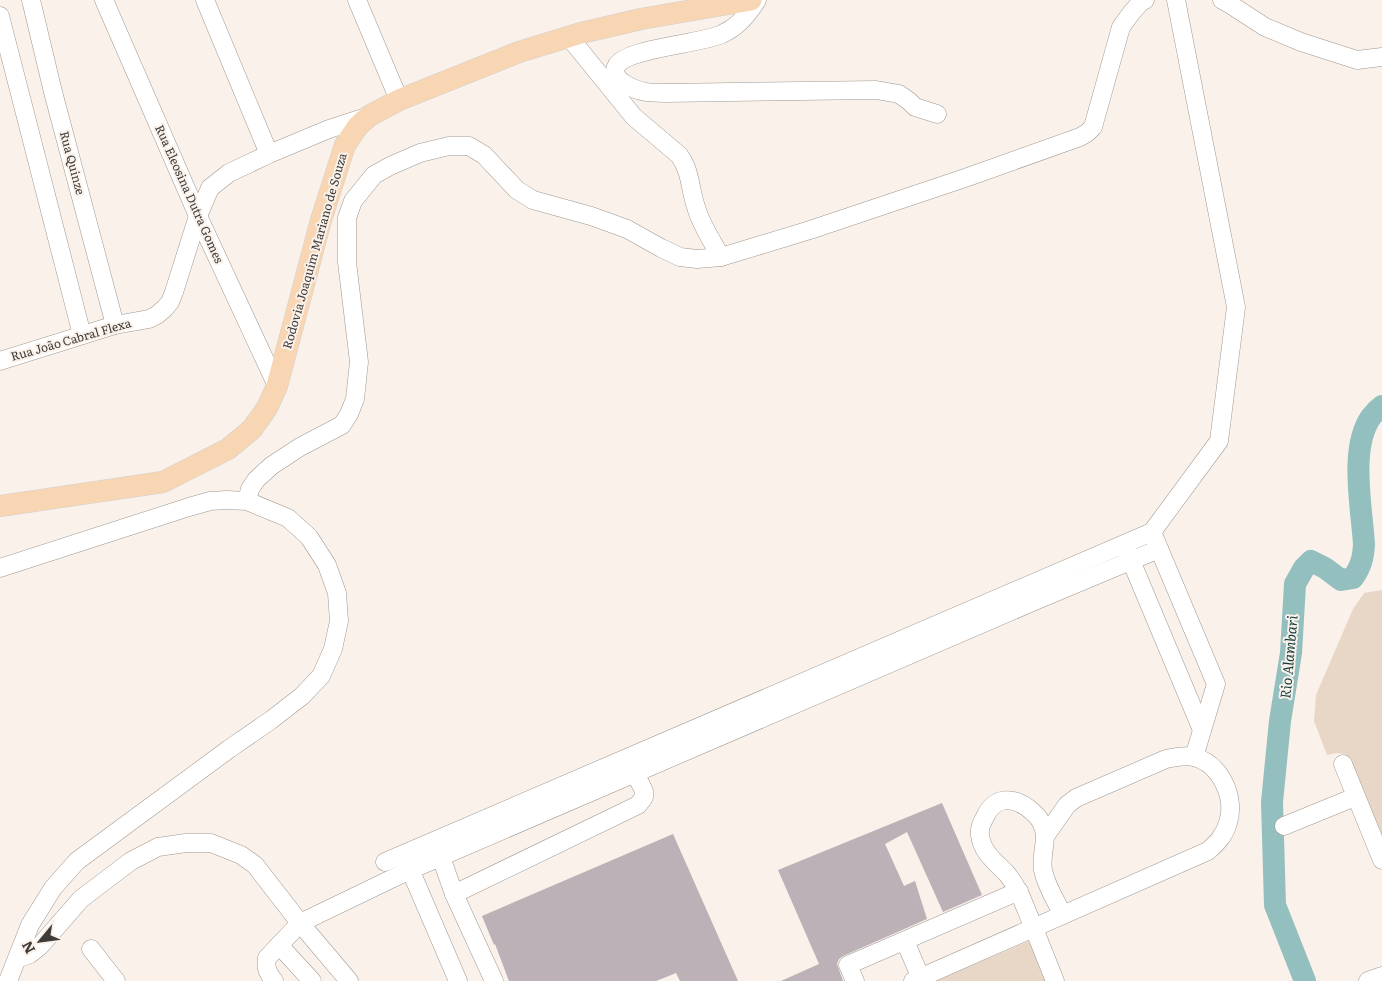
<svg xmlns="http://www.w3.org/2000/svg" width="1382" height="981" viewBox="0 0 1382 981" font-family="Literata,serif">
<rect width="100%" height="100%" fill="#f9f1ea"/>
<g fill="#e8d7c7">
<path d="M1382 590V836L1355 769 1345 754 1336 753 1327 755 1314 721 1316 695 1353 609 1364 593Z"/>
<path d="M1029 941 1047 981H934Z"/>
</g>
<g fill="none" stroke-linecap="round" stroke-linejoin="round">
<path stroke="#93bfbf" stroke-width="22" d="M1305 981 1275 905 1272 802 1280 721 1291 653 1295 584 1304 568 1311 561 1325 568 1341 580 1353 578C1361 566 1363 559 1364 545 1362 509 1349 448 1371 417 1374 413 1378 409 1382 406"/>
</g>
<g fill="#bbb1b6">
<path d="M942 803 982 895 943 912 907 832 885 844 904 886 915 881 927 919 843 956 839 959 837 964 843 981H781L819 964 778 870Z"/>
<path d="M673 834 738 981H680L676 973 656 981H509L495 944 494 945 482 916Z"/>
</g>
<g fill="none" stroke-linecap="round" stroke-linejoin="round">
<g stroke="#9f9891" stroke-width="19">
<g id="minor">
<path d="M31 0 53 92 115 325"/>
<path d="M104 0 198 216 277 386"/>
<path d="M205 0 269 154"/>
<path d="M357 0 399 100"/>
<path d="M757 0C748 15 738 27 722 34 701 44 628 48 617 65 608 80 635 90 646 92 652 93 658 93 665 93L876 90 899 94 909 101 915 107 937 114"/>
<path d="M1222 0 1231 5 1265 27 1301 42 1357 60 1382 57"/>
<path d="M0 16 82 335"/>
<path d="M569 37 634 117 679 155C691 171 690 190 696 207 701 225 712 241 721 257L810 230 965 178 1080 137 1087 133 1093 127 1121 27 1132 12 1141 2 1145 0"/>
<path d="M0 361 115 325 149 319 157 315 165 308 170 302 174 292 198 216 210 188 229 173 269 154 329 129 369 116"/>
<path d="M247 501 250 489 256 480 271 466 300 447 342 425 349 414 355 399 359 362 347 262V218L353 201 374 175 390 166 420 153 449 146H469L484 155 517 190 533 200 591 216 627 229 661 248 680 257 697 259 721 257"/>
<path d="M1152 532 1219 441 1236 307 1176 0"/>
<path d="M1127 551 1202 730"/>
<path d="M0 568 189 507 210 501 227 500 247 501 288 518 309 537 327 565 337 593 339 621 333 649 321 676 302 696 271 720 229 749 77 861 53 888 30 925 8 981"/>
<path d="M1343 764 1382 860"/>
<path d="M1284 826 1355 797"/>
<path d="M434 847 441 857 454 894 494 981"/>
<path d="M406 860 458 981"/>
<path d="M385 862 1152 532 1216 684 1194 757"/>
<path d="M454 894 638 805 644 797V791L629 761"/>
<path d="M905 941 922 981"/>
<path d="M279 945 312 981"/>
<path d="M91 949 116 981"/>
<path d="M17 959 30 954 40 946 81 899 131 861 158 847 186 843H211L241 855 255 865 300 923 349 981"/>
<path d="M274 981C268 973 265 968 267 958L300 923 410 870 1037 600 1159 549"/>
<path d="M855 981 848 965 1019 891"/>
<path d="M913 981 1208 851C1217 843 1224 836 1228 823 1236 798 1221 764 1194 757 1185 755 1175 757 1166 759L1076 798 1067 805 1046 835"/>
<path d="M1055 981C1047 961 1039 941 1031 921 1024 905 1019 888 1007 874 996 862 982 853 980 835 979 829 982 822 985 817 994 797 1011 796 1028 808 1033 812 1038 816 1041 822 1050 837 1040 853 1043 870 1046 886 1056 901 1063 915"/>
<path d="M1368 981 1382 976"/>
</g>
</g>
<g stroke="#d1d0cf" stroke-width="22">
<path id="major" d="M0 506 163 482 228 449 252 429 267 408 277 386 321 220 345 145 358 126 369 116 399 100 519 52 581 33 641 19 751 0"/>
</g>
<use href="#minor" stroke="#fff" stroke-width="18"/>
<use href="#major" stroke="#f8d6b3" stroke-width="21"/>
</g>
<g text-anchor="middle" stroke-width="4" stroke-linejoin="round" paint-order="stroke">
<g font-size="12" fill="#3e3b38" stroke="#f9f1ea">
<text transform="translate(72 163) rotate(75)" y="4">Rua Quinze</text>
<text transform="translate(189 194) rotate(66)" y="4">Rua Eleosina Dutra Gomes</text>
<text transform="translate(315 251) rotate(-74)" y="4">Rodovia Joaquim Mariano de Souza</text>
<text transform="translate(71 340) rotate(-16)" y="4">Rua João Cabral Flexa</text>
</g>
<g font-size="14" font-style="italic" fill="#103a3b" stroke="#f9f1ea">
<text transform="translate(1289 657) rotate(-85)" y="5">Rio Alambari</text>
</g>
</g>
<g transform="translate(40 941) rotate(241)" stroke="#f9f1ea" stroke-width="4" paint-order="stroke">
<path d="M0-4L9 19L0 12L-9 19Z" fill="#3e3b38"/>
<text y="-8" font-size="14" font-weight="bold" text-anchor="middle" fill="#3e3b38">N</text>
</g>
</svg>
